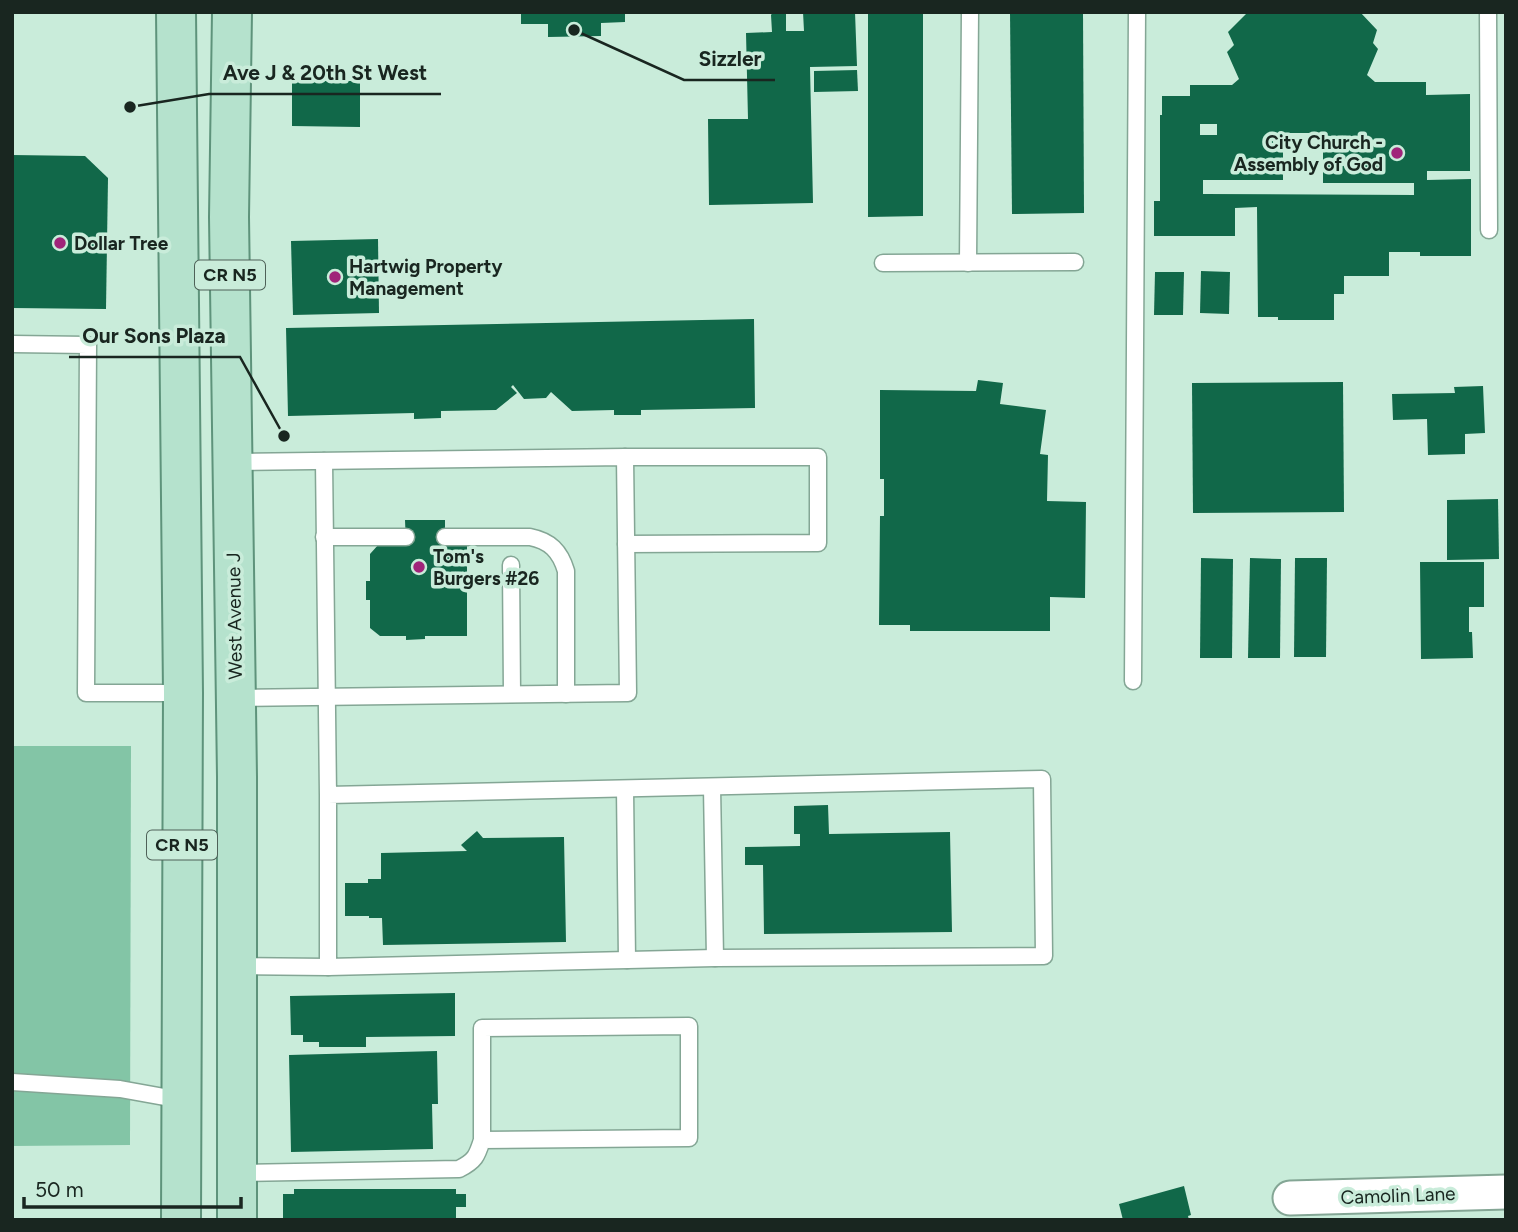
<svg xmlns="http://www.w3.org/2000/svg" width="1518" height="1232" viewBox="0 0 1518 1232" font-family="Figtree,sans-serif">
<rect width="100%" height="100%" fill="#c9ecda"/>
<path fill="#83c5a6" d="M12 746H131L130 1145 12 1146Z"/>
<g fill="#116849" fill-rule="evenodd">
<path d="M521 12H625V22L601 23V36L548 37V24H521Z"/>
<path d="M773 12H783L786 14V31H804L803 12H855L857 66 810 67 813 203 709 205 708 119H748L746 33 772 32 771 15Z"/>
<path d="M868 12H923V216L868 217Z"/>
<path d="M1010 12H1083L1084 213 1012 214Z"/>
<path d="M1248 12H1360L1377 30 1373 43 1378 49 1367 75 1375 82H1426V95L1470 94V171H1427V180L1471 179V256H1420V252H1389V276H1344V294H1334V320H1278V317H1258L1257 207 1235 208V236H1154V201H1160V115H1162V96H1190V85H1232L1239 79 1227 52 1234 45 1228 32ZM1200 124H1217V135H1200ZM1283 133H1323V183H1414V195L1203 194V180H1283Z"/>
<path d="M857 70 858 91 814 92V71Z"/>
<path d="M292 81H360V127L292 126Z"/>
<path d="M12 155 85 156 108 178 106 309 12 308Z"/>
<path d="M378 239 379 313 293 315 291 241Z"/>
<path d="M1201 271 1230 272 1229 314 1200 313Z"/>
<path d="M1155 272H1184L1183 315H1154Z"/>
<path d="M754 319 755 408 641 410V415H614V410L572 411 551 392 546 398 524 399 513 385 511 387 517 393 496 410 441 411V418L414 419V413L288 416 286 328Z"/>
<path d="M978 380 1003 383 1000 404 1046 410 1040 454 1048 455 1047 501 1086 502 1085 598 1050 597V631H910V625H879L880 516H884V479H880V390L976 391Z"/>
<path d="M1343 382 1344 512 1193 513 1192 383Z"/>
<path d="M1483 386 1485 433 1465 434V454L1428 455 1427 419 1393 420 1392 394 1455 393 1454 387Z"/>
<path d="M1498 499 1499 559 1447 560V500Z"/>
<path d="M405 520H445V544H467V636H425V639L406 640V636H380L370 628V600H366V581H370V554L379 544H406Z"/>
<path d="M1201 558 1233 559 1232 658H1200Z"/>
<path d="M1250 558 1281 559 1280 658H1248Z"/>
<path d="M1295 558H1327L1326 657H1294Z"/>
<path d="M1420 562H1484V607H1469V632H1472L1473 658 1421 659Z"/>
<path d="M828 805 829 834 950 832 952 932 764 934 763 865H745V847L800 846V834H794V806Z"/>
<path d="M477 831 483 838 564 837 566 942 383 945 382 918H369V916H345V883H368V879H381V853L467 851 461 845Z"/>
<path d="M455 993V1036L366 1037V1047H319V1042H303V1035H291L290 996Z"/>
<path d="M437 1051 438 1104H432L433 1149 291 1152 289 1055Z"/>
<path d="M1184 1186 1191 1215 1188 1216 1189 1220H1123L1119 1204Z"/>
<path d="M294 1189H456V1194H466V1207H456V1220H283V1194H294Z"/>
</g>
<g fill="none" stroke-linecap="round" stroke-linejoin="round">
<g stroke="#84a695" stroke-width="19">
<g id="service">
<path d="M1488 12 1489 230"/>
<path d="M883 263 1075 262"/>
<path d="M968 263 970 12"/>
<path d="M12 344 88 345 86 693H183"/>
<path d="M625 457H818V543L626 544"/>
<path d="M324 461 328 795 1042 779 1044 956 715 958 328 967V795"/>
<path d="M233 462 625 457 628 693 235 698"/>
<path d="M324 537H406"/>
<path d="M445 537H530C550 541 560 551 566 571V694"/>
<path d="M511 565 512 694"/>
<path d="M1133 681 1137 12"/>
<path d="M712 787 715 958"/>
<path d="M625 789 627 960"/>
<path d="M237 966 328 967"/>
<path d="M12 1082 120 1089 181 1100"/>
<path d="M237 1173 459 1169C475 1161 477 1156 482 1140V1028L689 1026V1138L482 1140"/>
</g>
</g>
<g stroke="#84a695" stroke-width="37">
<path id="minor" d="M1290 1198 1506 1192"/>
</g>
<g stroke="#5e937b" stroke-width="42">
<g id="primary">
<path d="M176 12 183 693 181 1220"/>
<path d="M232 12 229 217 237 777V1220"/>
</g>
</g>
<use href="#service" stroke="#fff" stroke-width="16"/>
<use href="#minor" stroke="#fff" stroke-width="33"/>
<use href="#primary" stroke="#b5e2cd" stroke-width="38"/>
</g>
<g fill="#a0247a" stroke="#c9ecda" stroke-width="2.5">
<circle cx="1397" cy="153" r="7"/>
<circle cx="60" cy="243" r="7"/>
<circle cx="335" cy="277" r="7"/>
<circle cx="419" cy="567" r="7"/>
</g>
<g text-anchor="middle" stroke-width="7" stroke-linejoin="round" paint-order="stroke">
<g fill="#c9ecda" stroke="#4e6158" stroke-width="2">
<rect x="195" y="260.5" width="70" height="29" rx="5"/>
<rect x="147" y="830.5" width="70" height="29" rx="5"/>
</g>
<g font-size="18" font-weight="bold" fill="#192620">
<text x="230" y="281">CR N5</text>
<text x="182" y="851">CR N5</text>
</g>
<g font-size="19" font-weight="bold" fill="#192620" stroke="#c9ecda" text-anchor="start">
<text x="1383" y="149" text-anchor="end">City Church -<tspan x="1383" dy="22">Assembly of God</tspan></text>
<text x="74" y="250">Dollar Tree</text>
<text x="349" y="273">Hartwig Property<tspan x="349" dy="22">Management</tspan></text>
<text x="433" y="563">Tom's<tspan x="433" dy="22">Burgers #26</tspan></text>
</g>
<g font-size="19" fill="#192620" stroke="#c9ecda">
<text transform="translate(234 616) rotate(-91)" y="7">West Avenue J</text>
<text transform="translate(1398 1195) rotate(-2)" y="7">Camolin Lane</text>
</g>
</g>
<path fill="none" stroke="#192620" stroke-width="2.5" d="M574 30L684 80H775M130 107L209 94H441M284 436L240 357H69"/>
<g fill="#192620" stroke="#c9ecda" stroke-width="2.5">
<circle cx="574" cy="30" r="7"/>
<circle cx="130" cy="107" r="7"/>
<circle cx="284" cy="436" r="7"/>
</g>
<g font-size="21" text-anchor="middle" font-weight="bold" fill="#192620" stroke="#c9ecda" stroke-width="7" stroke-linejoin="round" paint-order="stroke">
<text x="730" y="66">Sizzler</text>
<text x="325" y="80">Ave J &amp; 20th St West</text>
<text x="154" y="343">Our Sons Plaza</text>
</g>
<rect width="1518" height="1232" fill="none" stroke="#192620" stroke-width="28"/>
<path d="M24 1197v10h217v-10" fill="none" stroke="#192620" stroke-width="3.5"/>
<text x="35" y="1197" font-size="21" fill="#192620" stroke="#c9ecda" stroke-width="5" paint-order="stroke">50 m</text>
</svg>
